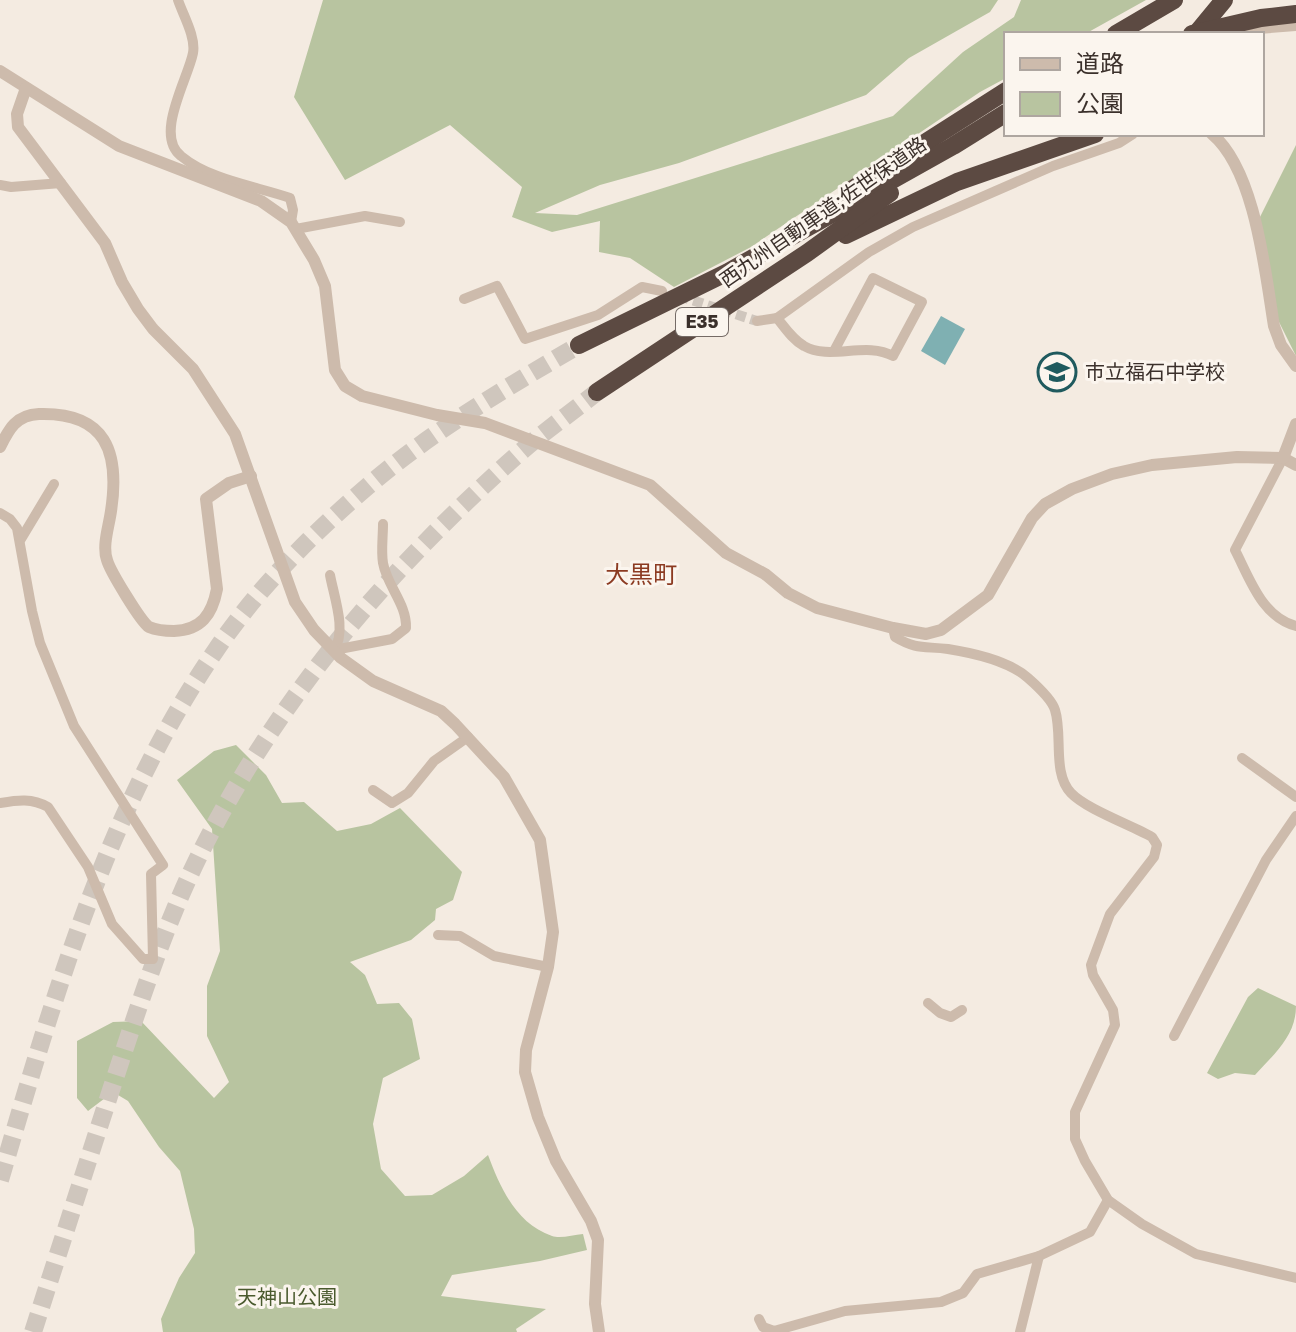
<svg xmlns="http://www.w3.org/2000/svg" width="1296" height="1332" viewBox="0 0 1296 1332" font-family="'Golos Text','Noto Sans JP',sans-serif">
<rect width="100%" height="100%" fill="#f4ebe1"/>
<g fill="#b8c4a0">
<path d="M323 0H998L990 12 909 58 866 95 679 163 600 185 535 213 577 215 893 116 963 52 1014 17 1021 0H1146L1085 34H1006V78L980 92 751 247 674 287 630 258 599 252 600 221 552 232 512 217 522 187 450 125 345 180 294 97Z"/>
<path d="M1296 145V356L1278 320 1259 219Z"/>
<path d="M236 745 266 775 282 803 304 802 337 831 371 824 400 808 462 872 453 900 436 909 435 920 411 940 350 962 365 975 377 1004 399 1003 412 1019 420 1059 383 1078 373 1124 381 1169 405 1196 432 1195 464 1176 488 1155C500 1187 516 1224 552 1236 560 1239 573 1235 583 1234L587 1250 540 1261 452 1275 441 1296 546 1309 516 1329 517 1332H163L161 1319 179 1278 195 1253 194 1229 180 1171 159 1147 128 1101 113 1092 88 1111 77 1098V1041L113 1022 141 1021 214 1098 229 1082 207 1036V986L220 951 212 829 177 780 214 751Z"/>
<path d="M1258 988 1296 1006C1296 1036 1274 1054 1255 1075L1235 1073 1218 1079 1207 1073 1248 997Z"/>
</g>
<path fill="#7fb0b2" d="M941 316 965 329 945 365 921 351Z"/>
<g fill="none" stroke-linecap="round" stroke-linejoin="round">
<path stroke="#cfc6bd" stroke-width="10" stroke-dasharray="10 5" stroke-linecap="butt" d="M679 296 757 321"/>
<g stroke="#cfc6bd" stroke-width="18" stroke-dasharray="18 9" stroke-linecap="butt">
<path d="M0 1180C54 997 106 810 216 650 257 589 312 534 368 486 432 431 506 388 579 345"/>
<path d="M33 1332C59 1251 85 1170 111 1090 135 1018 157 947 188 879 262 718 376 582 507 464 535 438 567 416 597 392"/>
</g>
<g stroke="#cdbbac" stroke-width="10">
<path d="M178 0C183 15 196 37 193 53 188 79 154 135 181 156 210 180 255 186 290 198L293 210 291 222"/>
<path d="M1237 34 1258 29 1296 26"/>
<path d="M0 185 11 187 61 183"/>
<path d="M296 229 365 216 400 222"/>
<path d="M464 299 497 286 525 339 598 315 642 287 662 291"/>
<path d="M777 318C785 328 793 340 804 346 830 361 866 341 893 356L922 302 873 278 834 351"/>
<path d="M757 321 777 318 869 252 913 227 1053 166 1119 143 1133 134"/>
<path d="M1283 458 1235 550C1250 579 1262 617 1296 626"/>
<path d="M0 513 10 519 17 528 32 611 40 643 74 726 163 865 151 874 153 959H143L112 924 88 867 48 807C32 798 18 800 0 803"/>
<path d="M21 539 54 484"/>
<path d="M330 575C334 597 347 631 334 650"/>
<path d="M893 628 895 637C917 650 924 646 948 649 973 653 1009 661 1028 678 1036 685 1052 700 1055 710 1063 735 1052 773 1071 793 1086 809 1131 825 1152 837L1157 845 1154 857 1110 914 1091 965 1093 975 1113 1010 1115 1025 1075 1112V1139L1085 1161 1108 1200 1142 1224 1196 1254 1296 1278"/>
<path d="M334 650 392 639 406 628C407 604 387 586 383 563 381 551 383 537 383 524"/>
<path d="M1242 758 1296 797"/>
<path d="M373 790 392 803 408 793 434 761 468 737"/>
<path d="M438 935 460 936 494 956 548 967"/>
<path d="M928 1003 940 1013 951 1017 962 1010"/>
<path d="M1174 1036 1266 860 1296 816"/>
<path d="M759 1319 763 1327 774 1331 845 1311 941 1302 963 1293 977 1274 1039 1256 1090 1232 1108 1200"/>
<path d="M1020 1332 1039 1256"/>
</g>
<g stroke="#cdbbac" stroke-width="12">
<path d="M0 71 119 146 261 201 291 222 314 260 325 286 335 370 345 386 362 396 437 415 485 423 650 485 726 553 765 574 788 593 817 608 893 628 926 634 941 630 988 595 1032 518 1045 504 1072 489 1112 474 1152 465 1237 457 1283 458 1296 465"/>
<path d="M26 88 17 114 18 127 105 243 122 282 138 309 153 329 193 369 235 434 295 602 314 630 341 658 373 681 441 711 455 724 504 777 540 840 553 932 548 967 526 1050 525 1072 538 1117 556 1161 591 1221 598 1240 595 1304 599 1332"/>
<path d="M1212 134C1255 170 1265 271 1274 326L1281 345 1296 366"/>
<path d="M0 447C9 429 16 415 39 414 106 412 120 452 111 511 109 526 102 546 107 560 110 571 141 622 149 627 156 630 166 631 174 631 201 630 212 615 217 589L206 499 229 483 251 476"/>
<path d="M1283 458 1296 424"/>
</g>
<g stroke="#5c4a42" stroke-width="18">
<path d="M1116 34 1174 0"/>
<path d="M1196 34 1224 0"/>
<path d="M851 190 1006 91"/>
<path d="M846 235 957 182 1095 134"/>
<path d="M579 345 728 272 953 146 1006 113"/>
<path d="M597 392 807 253 890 193"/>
</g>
<path stroke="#5c4a42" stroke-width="18" d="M1192 34 1261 18 1296 14"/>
</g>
<defs>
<g id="school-ring" transform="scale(2)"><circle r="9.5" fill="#fbf5ee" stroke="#1f5a5e" stroke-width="1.5"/><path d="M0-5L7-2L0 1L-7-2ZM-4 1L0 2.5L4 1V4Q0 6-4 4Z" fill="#1f5a5e"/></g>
</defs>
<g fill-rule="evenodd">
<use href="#school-ring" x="1057" y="372"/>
</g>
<g text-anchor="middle" stroke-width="6" stroke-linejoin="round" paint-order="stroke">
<rect fill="#fbf5ee" stroke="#756b66" stroke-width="2" x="676" y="308" width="52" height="28" rx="6"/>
<g font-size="18" font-weight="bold" fill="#3b302b">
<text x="702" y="328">E35</text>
</g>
<g font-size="20" fill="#3b302b" stroke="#fbf5ee">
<text transform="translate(823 212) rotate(-35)" y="7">西九州自動車道;佐世保道路</text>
</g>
<g font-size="20" fill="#3b302b" stroke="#fbf5ee" text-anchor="start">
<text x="1085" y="379">市立福石中学校</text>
</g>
<g font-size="20" fill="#4a5a2e" stroke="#fbf5ee">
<text x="287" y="1304">天神山公園</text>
</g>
<g font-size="24" fill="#8c3b22" stroke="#fbf5ee">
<text x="641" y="583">大黒町</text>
</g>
</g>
<rect x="1004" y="32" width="260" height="104" fill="#fbf5ee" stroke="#aea6a0" stroke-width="2"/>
<rect x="1020" y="58" width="40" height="12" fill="#cdbbac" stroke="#aea6a0" stroke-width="2"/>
<text x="1076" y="72" font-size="24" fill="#3b302b">道路</text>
<rect x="1020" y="92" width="40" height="24" fill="#b8c4a0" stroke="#aea6a0" stroke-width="2"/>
<text x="1076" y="112" font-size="24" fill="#3b302b">公園</text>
</svg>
